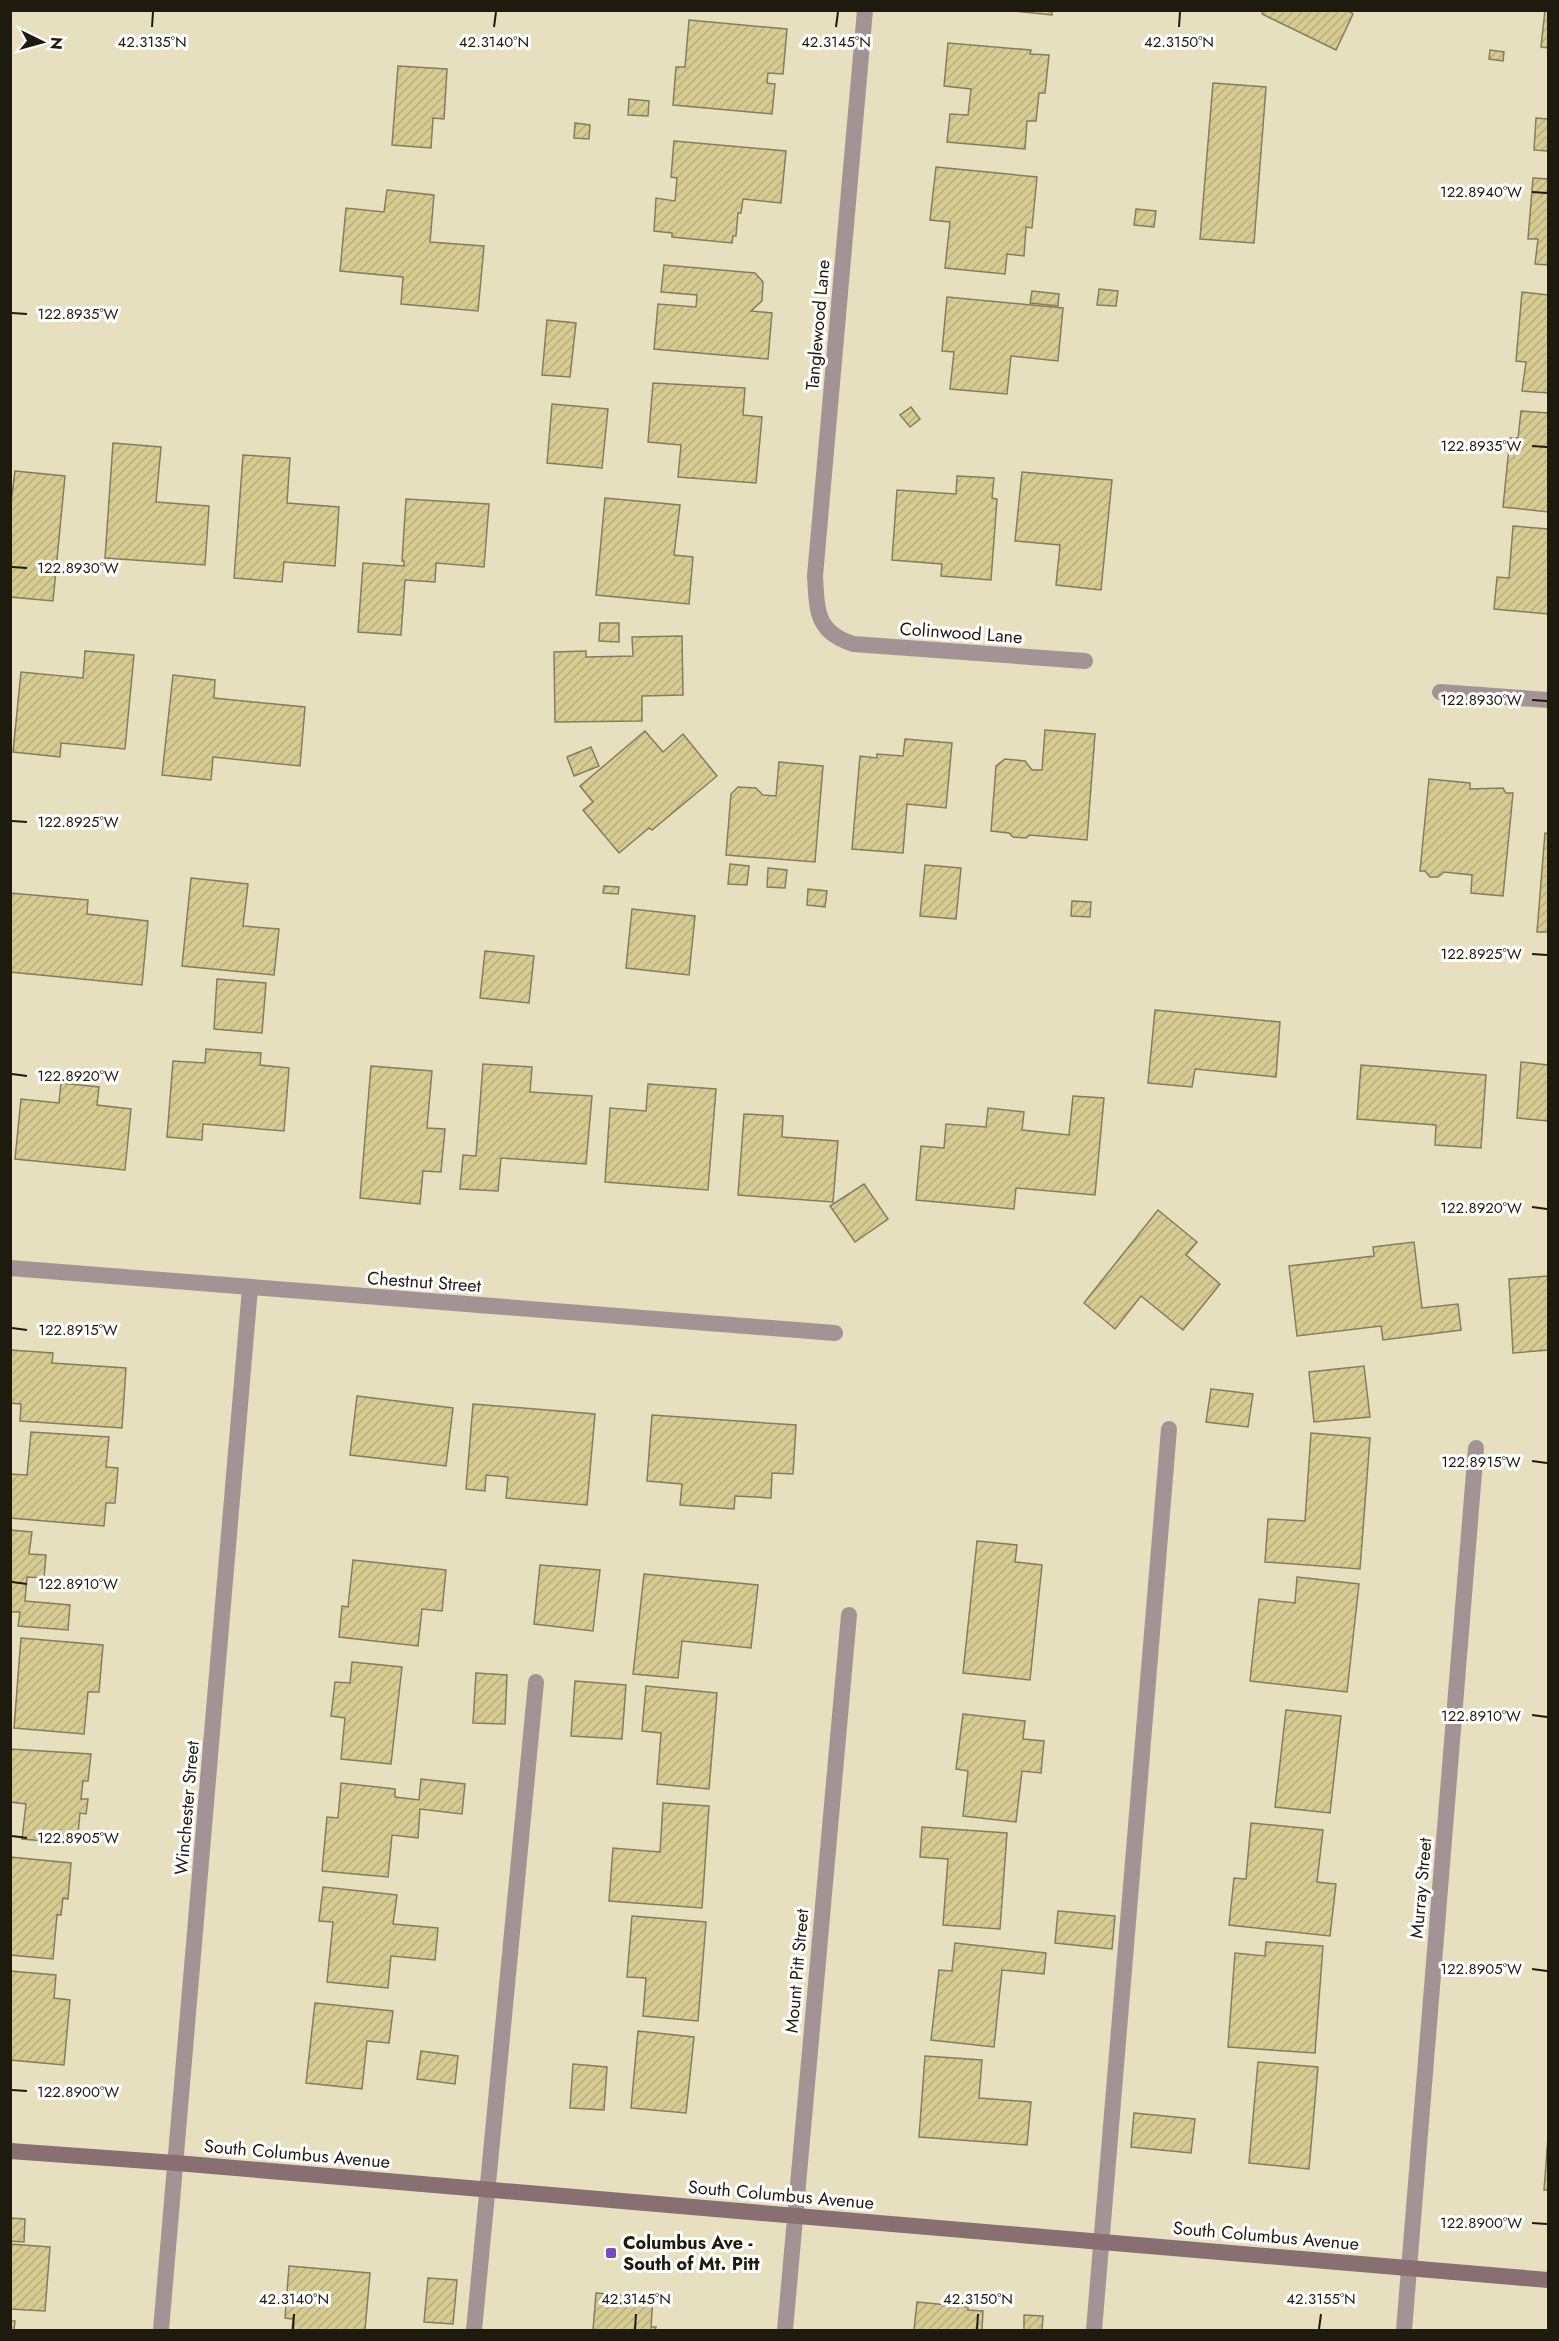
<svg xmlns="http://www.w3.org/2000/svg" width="1559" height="2341" viewBox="0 0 1559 2341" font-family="Jost,sans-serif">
<defs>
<pattern id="building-hatch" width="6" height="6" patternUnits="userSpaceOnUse" patternTransform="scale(1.5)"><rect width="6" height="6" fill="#d6cb90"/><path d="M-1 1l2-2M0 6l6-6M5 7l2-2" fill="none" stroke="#b7ae7b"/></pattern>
</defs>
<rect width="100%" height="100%" fill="#e6e0be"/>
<g fill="url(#building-hatch)" stroke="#847e5f" stroke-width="1.5">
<path d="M1005 10H1052V15Z"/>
<path d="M1264 10H1347L1353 14 1336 50 1262 14Z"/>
<path d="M1545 10H1548V48L1541 47Z"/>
<path d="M689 20 787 29 783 74 768 73 767 83 775 84 772 114 673 105 676 67H685Z"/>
<path d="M948 43 1031 50 1030 54 1049 55 1045 93H1039L1036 121H1027L1025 149 947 142 950 114 968 115 971 89 944 86Z"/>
<path d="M1490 50 1504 52 1503 61 1489 59Z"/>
<path d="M398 66 447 69 444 119 433 118 431 148 392 145Z"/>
<path d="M1213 83 1266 87 1254 243 1200 239Z"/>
<path d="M629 99 649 101 648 116 628 115Z"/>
<path d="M1548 115V151L1534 150 1536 118 1548 119Z"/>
<path d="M575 123 590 125 589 139 574 138Z"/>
<path d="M674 141 786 151 781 203 743 199 741 213H738L736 236H733L732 243 672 237V233L654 231 656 198 675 201 677 178 671 177Z"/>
<path d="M936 167 1037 177 1032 228 1026 227 1024 256 1007 254 1005 274 945 268 950 222 930 220Z"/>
<path d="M1533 178 1548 179V265L1535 264 1538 239H1528Z"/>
<path d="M387 190 434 195 430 242 484 246 478 311 401 304 403 277 340 271 346 208 384 212Z"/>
<path d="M1136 209 1156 211 1154 227 1134 225Z"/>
<path d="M664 265 755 273 763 282 762 301 751 311 772 313 768 359 654 349 658 304 696 307 697 295 661 292Z"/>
<path d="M1099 289 1118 291 1116 306 1097 305Z"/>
<path d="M1032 291 1059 294 1058 306 1030 303Z"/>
<path d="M1522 292 1548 295V393L1522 391 1526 362 1516 361Z"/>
<path d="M947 297 1063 308 1058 361 1011 356 1007 394 950 389 954 352 942 351Z"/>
<path d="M547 320 576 323 570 377 542 375Z"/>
<path d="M653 383 745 388 743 415 762 417 756 483 678 477 681 445 648 442Z"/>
<path d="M552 404 608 409 602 468 547 463Z"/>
<path d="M911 407 920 419 910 427 900 415Z"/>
<path d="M1521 411 1548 413V512L1503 507 1510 438H1518Z"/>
<path d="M113 443 161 447 156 502 209 506 205 565 105 558Z"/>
<path d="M243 455 290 458 287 503 339 507 335 566 284 562 282 582 234 578Z"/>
<path d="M15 471 65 476 53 601 10 597V511Z"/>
<path d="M1022 472 1112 480 1101 590 1056 585 1060 545 1015 541Z"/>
<path d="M957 476 994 478 992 498 997 499 991 580 941 576 942 564 892 560 897 490 956 494Z"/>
<path d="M605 498 680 505 674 555 693 557 689 604 596 595Z"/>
<path d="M406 499 489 504 484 567 436 563 435 582 405 580 401 635 358 632 363 563 404 566V561H402Z"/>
<path d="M1513 526 1548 529V614L1494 609 1497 577 1509 578Z"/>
<path d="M600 623H619V642L599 641Z"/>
<path d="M682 636 683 695 642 696V721L555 722 554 652 586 651V657L633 656 632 637Z"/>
<path d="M85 651 134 655 125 749 61 743 60 757 13 752 21 672 83 678Z"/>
<path d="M173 675 215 680 214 698 305 707 300 766 213 757 211 780 162 775Z"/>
<path d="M1045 730 1095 734 1087 840 1030 835 1026 838 1013 837 1009 833 991 831 996 766 1005 759 1025 761 1032 770H1042Z"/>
<path d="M645 731 663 752 683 734 717 776 652 830 649 828 619 853 583 810 593 802 580 786Z"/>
<path d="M905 739 952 743 946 808 907 804 903 853 852 849 860 756 877 758V754L903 756Z"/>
<path d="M591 747 599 766 574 776 567 757Z"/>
<path d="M779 762 823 766 815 862 726 855 731 794 738 787 756 788 763 795 776 796Z"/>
<path d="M1429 779 1470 783V789L1503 788 1506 793H1513L1503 896 1471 893 1472 875 1444 872 1438 877H1430L1425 871H1420Z"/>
<path d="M1545 833 1548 834V932H1537Z"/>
<path d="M730 864 749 866 747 885 728 884Z"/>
<path d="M925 865 961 868 956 919 920 916Z"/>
<path d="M768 868 787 870 785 888 767 887Z"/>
<path d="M191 878 248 884 243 926 279 929 274 975 182 966Z"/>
<path d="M604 886 619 887 618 894 603 893Z"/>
<path d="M808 889 827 891 825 907 807 905Z"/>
<path d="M10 893 88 900 87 914 148 921 142 985 10 972Z"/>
<path d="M1072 901 1091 902 1090 917 1071 916Z"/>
<path d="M632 909 695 916 689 975 626 968Z"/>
<path d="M485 951 534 956 529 1003 480 998Z"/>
<path d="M217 979 266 983 262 1033 214 1029Z"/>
<path d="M1155 1010 1280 1022 1276 1077 1195 1069 1192 1087 1148 1083Z"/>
<path d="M206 1049 261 1053 260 1065 289 1068 284 1131 203 1124 202 1140 167 1137 173 1061 205 1063Z"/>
<path d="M1521 1062 1548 1065V1121L1517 1118Z"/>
<path d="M483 1064 532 1067 530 1092 592 1096 586 1164 501 1158 498 1191 460 1189 463 1155 476 1156Z"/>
<path d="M1361 1065 1486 1075 1481 1148 1435 1145 1436 1125 1357 1119Z"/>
<path d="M371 1066 432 1071 427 1128 445 1129 441 1172 423 1171 420 1204 360 1198Z"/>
<path d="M61 1083 99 1087 97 1105 131 1109 125 1170 15 1159 21 1099 59 1103Z"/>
<path d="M648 1084 716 1089 708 1190 605 1182 610 1108 646 1111Z"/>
<path d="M1073 1096 1104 1098 1095 1195 1016 1188 1014 1209 916 1200 921 1146 944 1148 946 1124 986 1127 988 1108 1024 1112 1022 1130 1069 1135Z"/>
<path d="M744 1114 783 1116 782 1137 838 1141 833 1202 738 1195Z"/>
<path d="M864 1184 888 1219 855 1242 830 1206Z"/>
<path d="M1158 1210 1197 1242 1186 1255 1220 1284 1183 1330 1141 1296 1115 1329 1084 1303Z"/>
<path d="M1414 1242 1422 1308 1458 1304 1461 1330 1383 1340 1381 1326 1297 1336 1289 1266 1374 1256 1373 1247Z"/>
<path d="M1548 1276V1350L1513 1353 1509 1279Z"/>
<path d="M10 1350 53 1353 52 1363 126 1368 122 1428 20 1421 21 1404 10 1403Z"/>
<path d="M1364 1366 1370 1417 1314 1422 1309 1372Z"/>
<path d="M1211 1389 1253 1394 1248 1427 1206 1422Z"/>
<path d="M357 1396 453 1408 446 1466 350 1455Z"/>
<path d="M473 1404 595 1414 587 1505 506 1498 508 1477 486 1475 485 1491 466 1489Z"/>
<path d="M652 1415 796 1425 793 1474 772 1473 771 1498 735 1496 734 1509 680 1505 682 1484 647 1481Z"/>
<path d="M31 1432 109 1437 106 1467 118 1468 115 1503H106L104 1526 10 1518V1474L27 1475Z"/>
<path d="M1311 1433 1370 1438 1360 1569 1265 1562 1268 1519 1305 1521Z"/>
<path d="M10 1530 32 1532 29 1554 46 1555 44 1578 27 1577 25 1601 70 1605 68 1630 18 1626 20 1612H10Z"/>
<path d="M977 1541 1017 1545 1015 1562 1042 1565 1030 1680 963 1673Z"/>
<path d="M353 1560 446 1570 442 1611 422 1609 418 1646 339 1637 342 1606 348 1607Z"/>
<path d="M540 1565 600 1570 593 1631 534 1624Z"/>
<path d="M644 1574 758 1585 751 1648 682 1641 678 1678 633 1674Z"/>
<path d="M1297 1577 1359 1584 1347 1692 1250 1681 1259 1599 1295 1603Z"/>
<path d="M21 1638 103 1645 99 1692H88L84 1734 14 1728Z"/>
<path d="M352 1662 402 1667 391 1764 341 1759 345 1718 331 1716 335 1682 350 1683Z"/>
<path d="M476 1673 507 1675 505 1724 473 1723Z"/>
<path d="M575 1681 626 1685 622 1739 571 1736Z"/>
<path d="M646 1686 717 1693 709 1789 657 1784 661 1733 642 1731Z"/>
<path d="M1286 1710 1341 1716 1330 1813 1275 1807Z"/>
<path d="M963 1714 1025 1721 1023 1739 1044 1741 1041 1773 1022 1771 1016 1822 963 1816 968 1771 956 1769Z"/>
<path d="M10 1749 91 1754 88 1781H83L81 1799H88L86 1814 80 1813 77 1844 22 1839 26 1804 10 1802Z"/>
<path d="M421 1779 465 1784 462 1814 420 1809 418 1838 392 1835 388 1877 322 1871 327 1817 338 1818 341 1783 395 1789V1797L419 1800Z"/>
<path d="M663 1803 709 1806 702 1908 609 1901 613 1848 660 1852Z"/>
<path d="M1251 1823 1323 1830 1317 1882 1336 1884 1330 1936 1229 1925 1234 1878 1246 1879Z"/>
<path d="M922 1827 1007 1833 1000 1929 943 1925 948 1859 920 1857Z"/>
<path d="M10 1857 71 1863 68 1899 63 1898 61 1915H57L53 1959 10 1955Z"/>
<path d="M323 1887 397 1895 393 1924 438 1928 435 1960 391 1956 388 1988 327 1982 333 1922 319 1921Z"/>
<path d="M1058 1911 1115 1916 1112 1949 1055 1943Z"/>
<path d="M632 1916 706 1922 698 2021 643 2016 646 1978 627 1977Z"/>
<path d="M1266 1942 1323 1946 1315 2053 1228 2047 1235 1953 1265 1956Z"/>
<path d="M955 1943 1046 1953 1044 1974 1002 1970 994 2047 931 2040 939 1970 952 1971Z"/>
<path d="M10 1971 56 1975 54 1998 70 2000 64 2065 10 2060Z"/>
<path d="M315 2003 393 2011 389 2043 367 2041 362 2089 306 2083Z"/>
<path d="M638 2031 694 2037 686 2113 631 2108Z"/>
<path d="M421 2051 458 2056 455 2084 417 2079Z"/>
<path d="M925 2056 982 2060 979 2098 1031 2102 1027 2145 919 2137Z"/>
<path d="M1258 2062 1318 2067 1309 2169 1249 2163Z"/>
<path d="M573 2064 607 2067 604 2110 570 2108Z"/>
<path d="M1134 2113 1195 2119 1191 2153 1131 2147Z"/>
<path d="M1548 2137V2190H1544Z"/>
<path d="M10 2218 25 2219 24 2242 10 2241Z"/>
<path d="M10 2244 50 2247 45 2311 10 2309Z"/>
<path d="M289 2266 370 2273 365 2330H292L293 2319 285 2318Z"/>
<path d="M428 2278 457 2280 453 2324 424 2322Z"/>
<path d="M596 2293 653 2298 651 2327H656L655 2330H593Z"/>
<path d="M917 2302 968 2307V2310L983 2311 982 2330H914Z"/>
<path d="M1024 2315 1043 2316 1042 2330H1024Z"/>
<path d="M10 2321H15L14 2330H10Z"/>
</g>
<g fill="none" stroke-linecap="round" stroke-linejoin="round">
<g stroke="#a49395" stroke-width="16">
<path d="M474 2330 536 1682"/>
<path d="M1094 2330 1169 1429"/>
</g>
<g stroke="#a49395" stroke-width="16">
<path d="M865 10 815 576C817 611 816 632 853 644L1085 661"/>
<path d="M1440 692 1548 700"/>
<path d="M10 1268 835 1333"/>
<path d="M161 2330 250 1288"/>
<path d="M785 2330 849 1615"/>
<path d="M1404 2330 1476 1448"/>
</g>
<path stroke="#876f72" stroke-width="16" d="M10 2151 176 2163 1548 2280"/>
</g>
<path fill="none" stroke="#1d1b0e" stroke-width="2" d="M152 27 153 12M494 27 496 12M836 27 838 12M1179 27 1180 12M1532 192 1547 193M12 313 27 314M1532 446 1547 447M12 567 27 568M1532 700 1547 701M12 821 27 822M1532 954 1547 955M12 1074 27 1076M1532 1207 1547 1209M12 1328 27 1330M1532 1461 1547 1463M12 1582 27 1584M1532 1715 1547 1717M12 1836 27 1838M1532 1969 1547 1971M12 2090 27 2091M1532 2223 1547 2224M293 2329 294 2314M635 2329 636 2314M977 2329 978 2314M1319 2329 1321 2314"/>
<rect fill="#7949c0" stroke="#fff" stroke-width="2" x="605" y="2247" width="12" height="12" rx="3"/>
<g text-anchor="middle" stroke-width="6" stroke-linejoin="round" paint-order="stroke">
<g font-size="18" fill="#1d1b0e" stroke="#fff">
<text transform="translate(818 325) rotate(-85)" y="6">Tanglewood Lane</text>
<text transform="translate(961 633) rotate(4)" y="6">Colinwood Lane</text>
<text transform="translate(424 1282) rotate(4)" y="6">Chestnut Street</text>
<text transform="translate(187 1808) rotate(-85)" y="6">Winchester Street</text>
<text transform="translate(1421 1888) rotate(-85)" y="6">Murray Street</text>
<text transform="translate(797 1971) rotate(-85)" y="6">Mount Pitt Street</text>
<text transform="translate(297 2154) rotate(5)" y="6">South Columbus Avenue</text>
<text transform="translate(781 2195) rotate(5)" y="6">South Columbus Avenue</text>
<text transform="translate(1266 2236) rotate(5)" y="6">South Columbus Avenue</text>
</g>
<g font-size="18" font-weight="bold" fill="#1d1b0e" stroke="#fff" text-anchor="start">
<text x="623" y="2249">Columbus Ave -<tspan x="623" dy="21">South of Mt. Pitt</tspan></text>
</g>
</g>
<g font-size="15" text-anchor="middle" fill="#1d1b0e" stroke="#fff" stroke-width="6" stroke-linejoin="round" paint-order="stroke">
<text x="152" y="47">42.3135°N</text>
<text x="494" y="47">42.3140°N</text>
<text x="836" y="47">42.3145°N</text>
<text x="1179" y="47">42.3150°N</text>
<text x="1481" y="197">122.8940°W</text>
<text x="78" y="319">122.8935°W</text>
<text x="1481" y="451">122.8935°W</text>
<text x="78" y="573">122.8930°W</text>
<text x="1481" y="705">122.8930°W</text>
<text x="78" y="827">122.8925°W</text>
<text x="1481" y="959">122.8925°W</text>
<text x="78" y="1081">122.8920°W</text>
<text x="1481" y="1213">122.8920°W</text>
<text x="78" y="1335">122.8915°W</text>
<text x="1481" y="1467">122.8915°W</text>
<text x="78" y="1589">122.8910°W</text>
<text x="1481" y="1721">122.8910°W</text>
<text x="78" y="1843">122.8905°W</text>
<text x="1481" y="1974">122.8905°W</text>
<text x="78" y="2097">122.8900°W</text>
<text x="1481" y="2228">122.8900°W</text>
<text x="294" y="2304">42.3140°N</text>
<text x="636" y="2304">42.3145°N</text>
<text x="978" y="2304">42.3150°N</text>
<text x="1321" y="2304">42.3155°N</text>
</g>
<rect width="1559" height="2341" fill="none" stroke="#1d1b0e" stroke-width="24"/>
<g transform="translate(42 42) rotate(95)" stroke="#ffffff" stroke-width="4.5" paint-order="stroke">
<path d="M0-4.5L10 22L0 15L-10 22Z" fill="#1d1b0e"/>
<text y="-9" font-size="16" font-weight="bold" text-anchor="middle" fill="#1d1b0e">N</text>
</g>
</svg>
